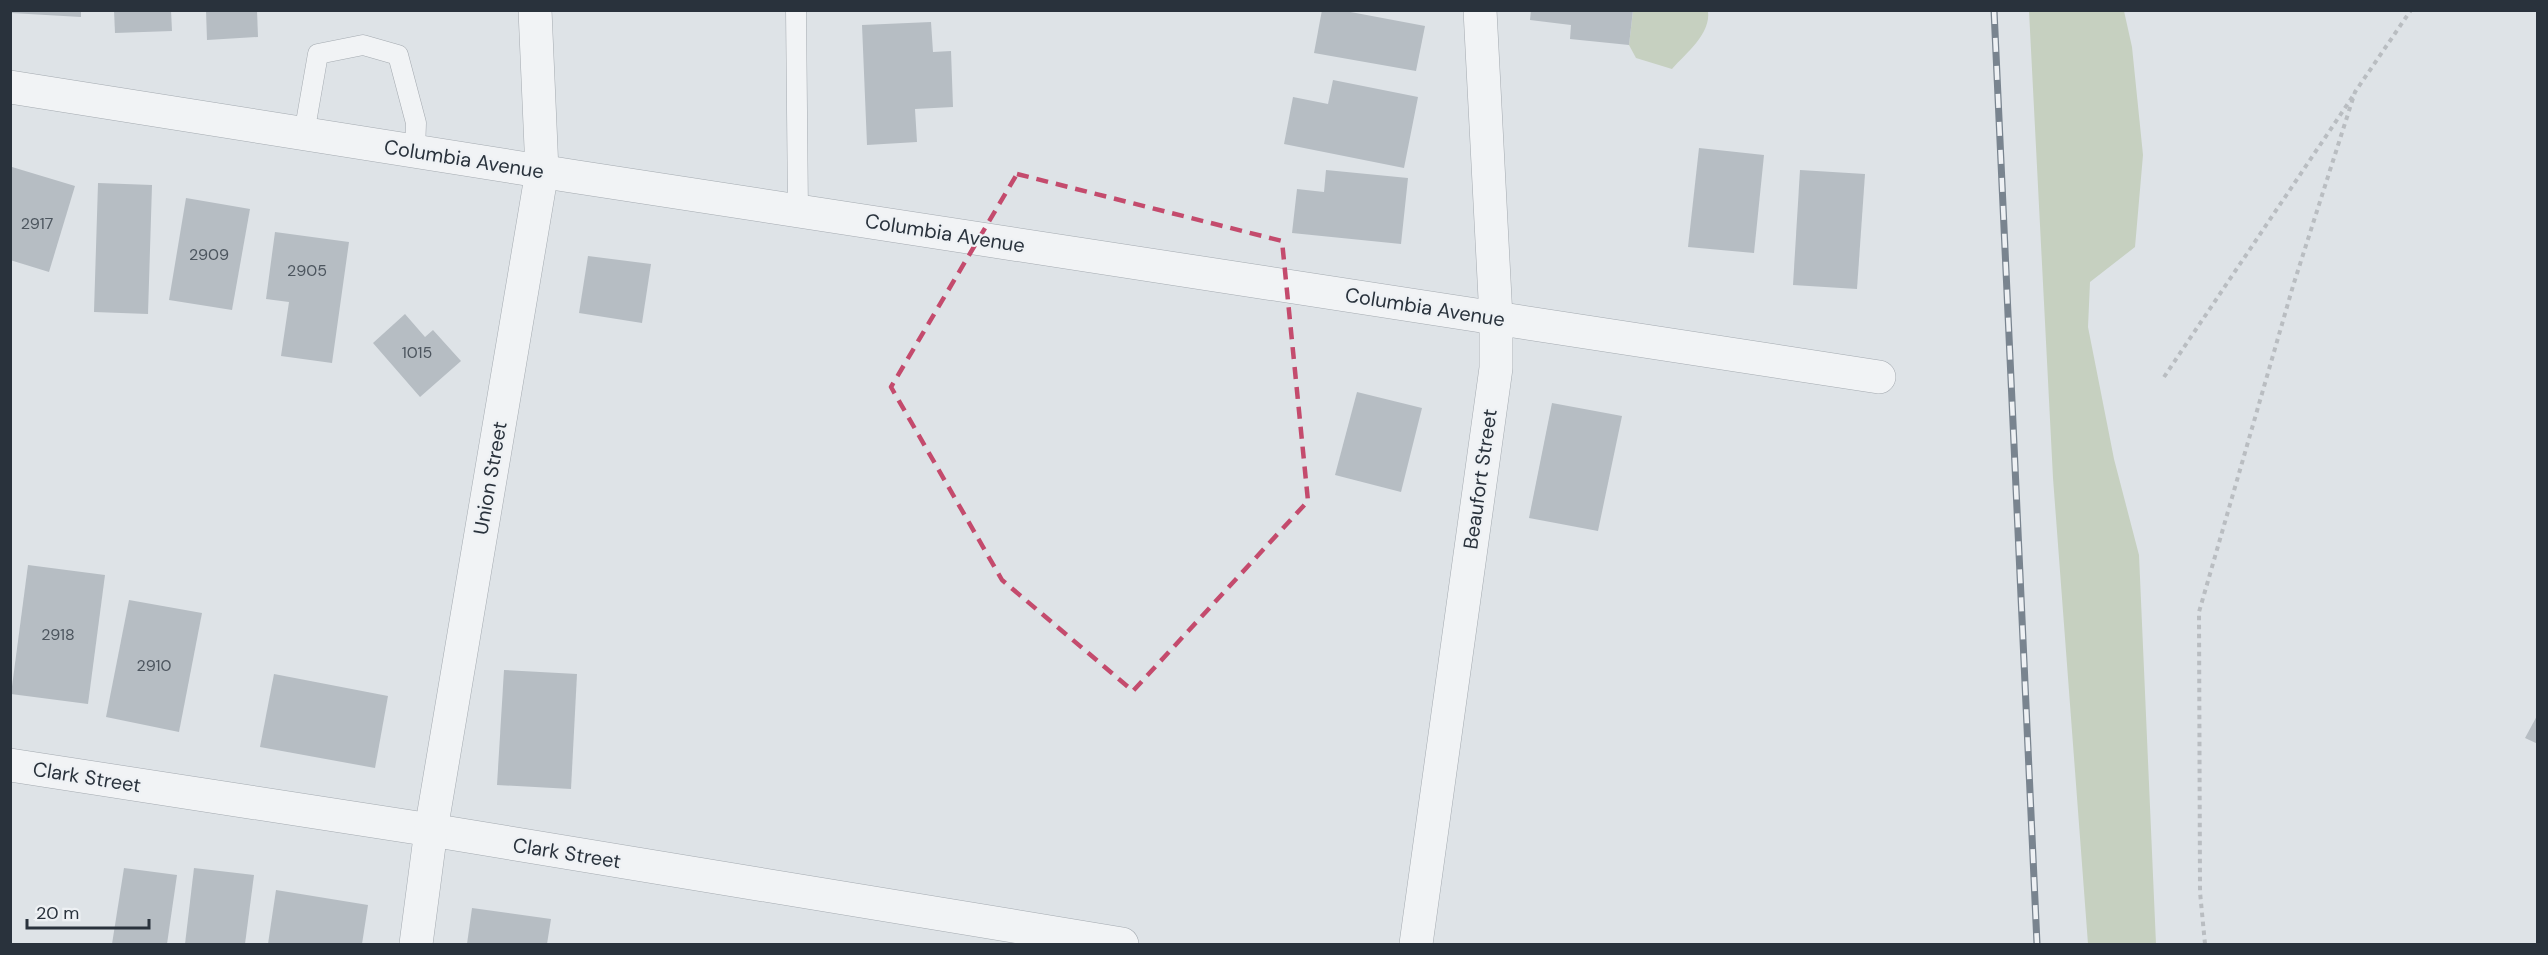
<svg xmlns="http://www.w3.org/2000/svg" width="2548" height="955" viewBox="0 0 2548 955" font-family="'DM Sans',sans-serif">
<rect width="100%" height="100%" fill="#dee3e7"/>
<g fill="#c6d0c0">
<path d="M1633 11H1708C1711 34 1686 53 1672 69L1636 58 1629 45Z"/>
<path d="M2029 11H2124L2132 47 2143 155 2135 247 2090 282 2088 327 2114 459 2139 555 2156 944H2088L2053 478Z"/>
</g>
<g fill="#b6bdc3">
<path d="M11 10H81V17L11 13Z"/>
<path d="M114 10H171L172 31 115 33Z"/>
<path d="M206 10H257L258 37 207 40Z"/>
<path d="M1322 10H1340L1425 26 1416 71 1314 53Z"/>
<path d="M1531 10H1633L1629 45 1570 39 1571 25 1530 20Z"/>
<path d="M931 22 933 52 951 51 953 107 915 109 917 142 867 145 862 25Z"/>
<path d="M1333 80 1418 97 1404 168 1284 144 1293 97 1328 104Z"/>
<path d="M1699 148 1764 155 1754 253 1688 247Z"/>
<path d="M12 167 75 186 49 272 10 260Z"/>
<path d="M1326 170 1408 178 1401 244 1292 233 1297 189 1324 192Z"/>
<path d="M1800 170 1865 174 1857 289 1793 285Z"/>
<path d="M98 183 152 185 148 314 94 312Z"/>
<path d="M186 198 250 209 232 310 169 300Z"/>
<path d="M275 232 349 242 332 363 281 356 289 302 266 299Z"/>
<path d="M588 256 651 264 642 323 579 313Z"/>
<path d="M405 314 425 337 433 330 461 361 420 397 373 343Z"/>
<path d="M1357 392 1422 408 1401 492 1335 475Z"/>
<path d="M1552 403 1622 416 1598 531 1529 518Z"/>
<path d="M28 565 105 575 88 704 11 694Z"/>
<path d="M129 600 202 613 179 732 106 717Z"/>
<path d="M504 670 577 674 571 789 497 785Z"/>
<path d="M274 674 388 696 375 768 260 747Z"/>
<path d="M2538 714V744L2525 738Z"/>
<path d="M124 868 177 875 167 944H112Z"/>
<path d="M194 868 254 875 245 944H185Z"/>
<path d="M276 890 368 905 362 944H268Z"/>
<path d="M472 908 551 919 547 944H467Z"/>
</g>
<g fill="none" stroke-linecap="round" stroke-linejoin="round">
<g stroke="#a4aab0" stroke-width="21">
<g id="service">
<path d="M796 10 798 211"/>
<path d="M304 134 318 54 363 45 398 55 416 123 415 151"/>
</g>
</g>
<g stroke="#a4aab0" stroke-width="34">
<g id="minor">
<path d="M10 87 571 176 1879 377"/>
<path d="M10 765 431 830 1122 944"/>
<path d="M416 944 431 830 542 171 535 10"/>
<path d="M1416 944 1496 368V318L1480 10"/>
</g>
</g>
<g stroke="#b9bdc1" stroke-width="4" stroke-dasharray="4.5 4.5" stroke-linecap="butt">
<path d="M2164 377 2353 96"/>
<path d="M2205 944 2200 892 2199 612 2293 286 2355 92 2411 10"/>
</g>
<use href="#service" stroke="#f1f3f5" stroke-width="20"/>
<use href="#minor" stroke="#f1f3f5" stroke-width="33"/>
<g stroke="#79848f" stroke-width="7">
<path id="rail" d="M1994 10 2037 944"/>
</g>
<use href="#rail" stroke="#eef1f4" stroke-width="4.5" stroke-dasharray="14" stroke-linecap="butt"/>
</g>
<path fill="none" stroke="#c44b6d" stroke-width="4.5" stroke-dasharray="12 8" stroke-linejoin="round" d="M1017 174 1282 241 1308 501 1133 691 1002 580 891 387Z"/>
<g text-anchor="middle" stroke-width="4.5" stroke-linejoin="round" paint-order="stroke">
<g font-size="16" fill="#4c555e">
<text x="37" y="229">2917</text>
<text x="209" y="260">2909</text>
<text x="307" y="276">2905</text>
<text x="417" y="358">1015</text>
<text x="58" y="640">2918</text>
<text x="154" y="671">2910</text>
</g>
<g font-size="20" fill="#29323c" stroke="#eef1f4">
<text transform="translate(464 159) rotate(9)" y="7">Columbia Avenue</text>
<text transform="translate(945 233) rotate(9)" y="7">Columbia Avenue</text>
<text transform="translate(1425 307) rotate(9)" y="7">Columbia Avenue</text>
<text transform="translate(490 478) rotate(-80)" y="7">Union Street</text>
<text transform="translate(1480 479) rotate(-82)" y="7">Beaufort Street</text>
<text transform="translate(87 777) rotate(9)" y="7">Clark Street</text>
<text transform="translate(567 853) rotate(9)" y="7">Clark Street</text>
</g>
</g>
<rect width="2548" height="955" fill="none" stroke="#29323c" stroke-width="24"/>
<path d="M27 919v9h122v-9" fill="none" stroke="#29323c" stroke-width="3"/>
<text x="36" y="919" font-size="18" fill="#29323c" stroke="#eef1f4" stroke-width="4.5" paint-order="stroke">20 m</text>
</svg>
